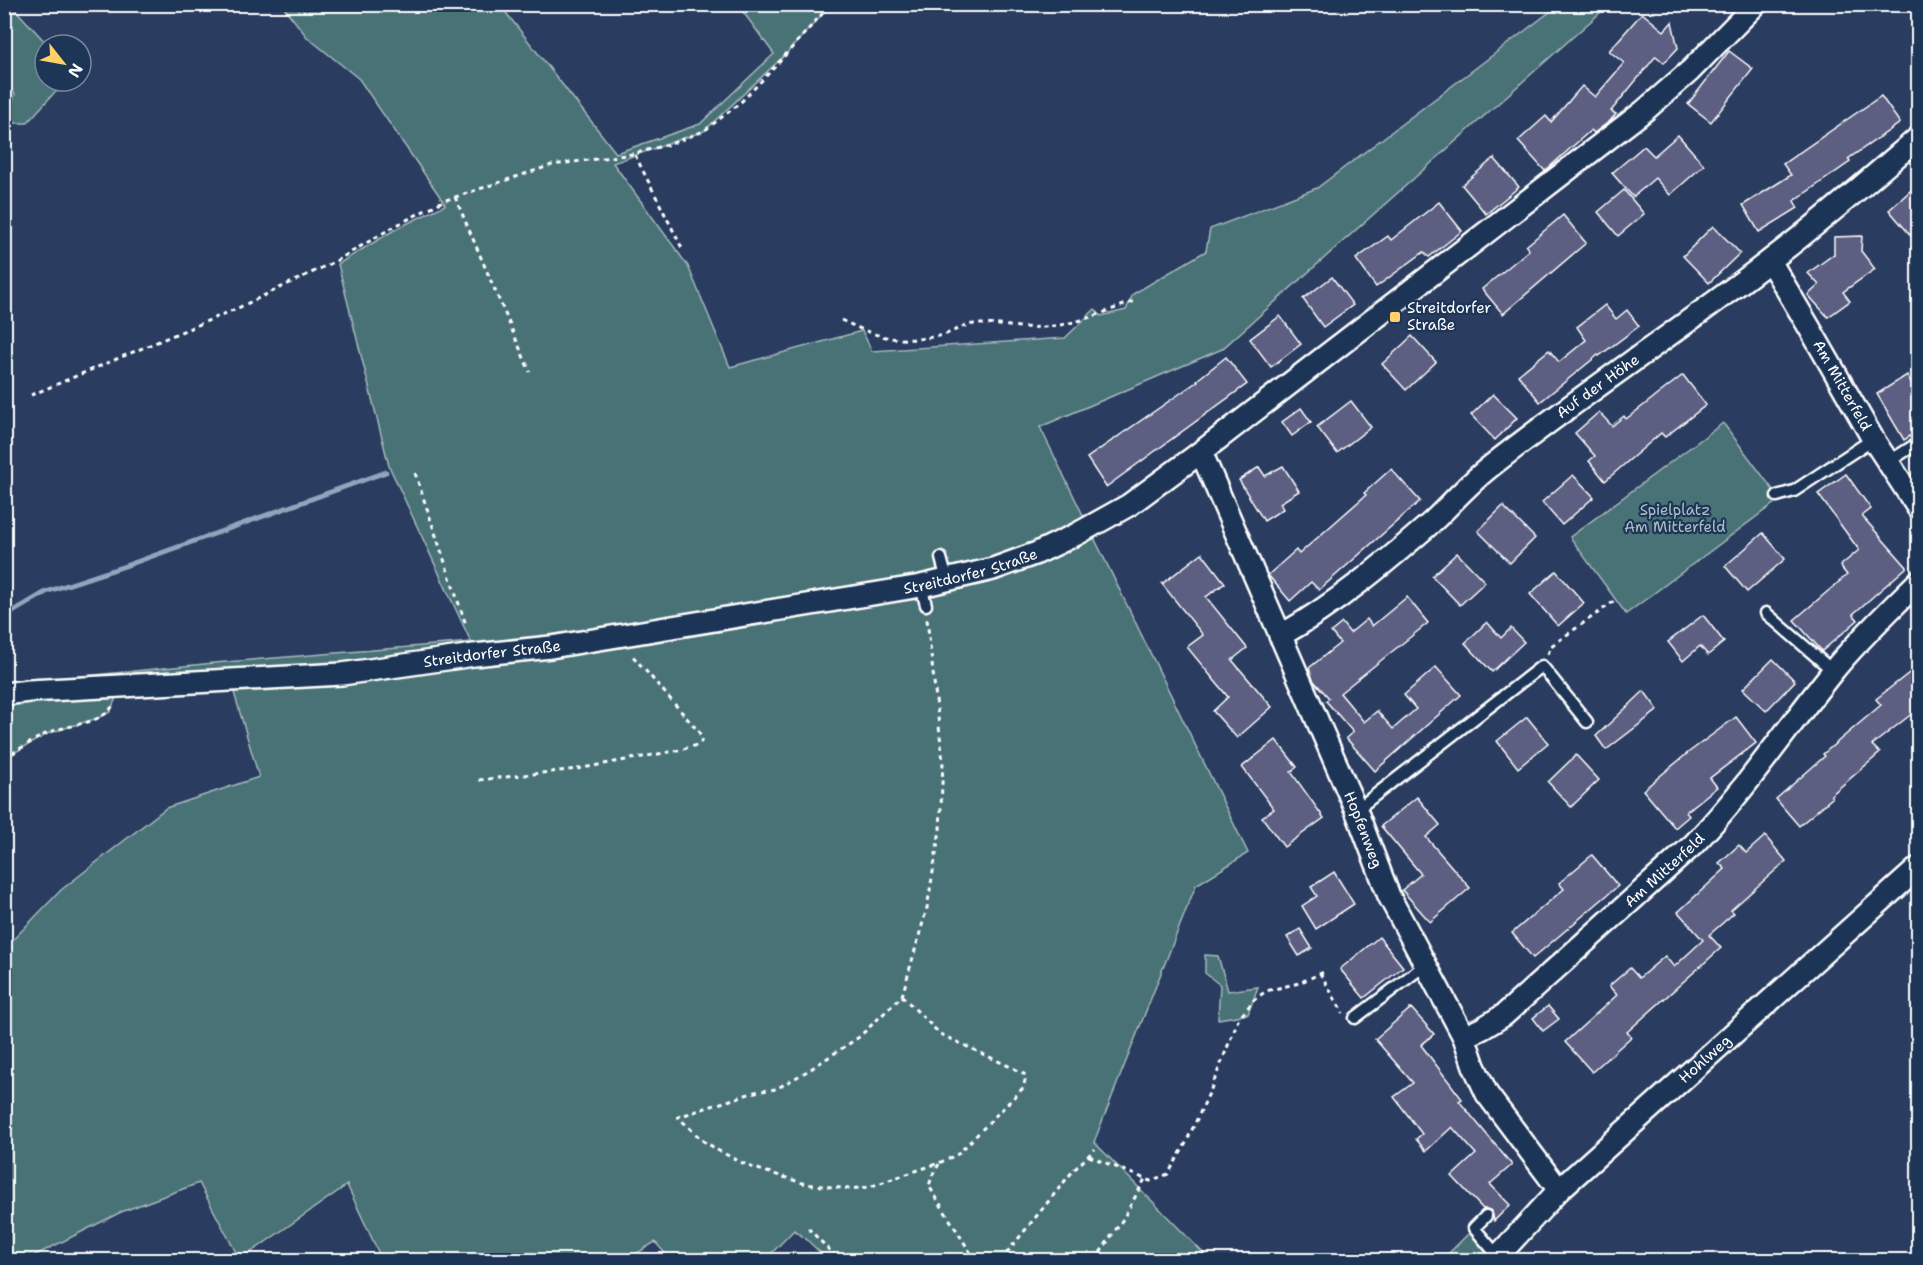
<svg xmlns="http://www.w3.org/2000/svg" width="1923" height="1265" viewBox="0 0 1923 1265" font-family="'Shantell Sans',sans-serif">
<rect width="100%" height="100%" fill="#2a3d60"/>
<filter id="ink" filterUnits="userSpaceOnUse"><feTurbulence type="fractalNoise" baseFrequency=".0167" numOctaves="2"/><feDisplacementMap in="SourceGraphic" scale="12" xChannelSelector="R" yChannelSelector="G"/><feConvolveMatrix kernelMatrix="1 2 1 2 8 2 1 2 1" color-interpolation-filters="sRGB"/></filter>
<g filter="url(#ink)">
<g fill="#497277" stroke="#a4b8bb" stroke-width="1.5">
<path d="M1610 4 1222 349 1040 427 1248 853 1196 885 1094 1142 1210 1260H828L807 1240 794 1230 765 1260H671L655 1242 626 1260H382L347 1185 240 1260 199 1183 121 1212 26 1260H5V948L61 890 166 808 259 777 233 689 116 698 110 712 98 718 49 733 5 758V684L214 663 471 642 389 466 338 264 396 229 445 205 443 201 359 79 307 37 282 5H500L616 153 700 124 774 54 738 5H831L785 55 704 131 613 163 688 266 730 367 862 331 872 351 1065 338 1095 309 1101 316 1126 310 1133 294 1206 251 1210 229 1317 188 1559 5Z"/>
<path d="M4 5H11L48 45H45V81H77L54 93 27 123H6L15 94 5 82Z"/>
<path d="M1723 423 1780 499 1626 614 1570 537Z"/>
<path d="M1205 955 1218 956 1228 991 1258 987 1248 1014 1218 1019 1220 985 1205 973Z"/>
<path d="M1474 1228 1503 1260H1442Z"/>
</g>
<g fill="none" stroke-linecap="round" stroke-linejoin="round">
<path stroke="#92a5bc" stroke-width="5" d="M4 617 46 592 125 566 386 472"/>
</g>
<g fill="#5d5f82" stroke="#fff" stroke-width="1.5">
<path d="M1642 13 1664 31 1672 22 1678 48 1664 63 1656 56 1611 111 1616 114 1610 121 1594 133 1591 130 1545 171 1518 141 1546 116 1551 122 1582 86 1595 97 1624 63 1609 51Z"/>
<path d="M1729 51 1753 69 1711 122 1688 104Z"/>
<path d="M1881 96 1900 123 1848 159 1850 162 1794 201 1798 208 1759 232 1743 205 1791 175 1783 164Z"/>
<path d="M1678 135 1704 165 1670 195 1655 178 1633 197 1612 173 1644 146 1654 156Z"/>
<path d="M1494 158 1519 187 1486 214 1462 185Z"/>
<path d="M1918 184V244L1889 210Z"/>
<path d="M1624 190 1644 214 1618 236 1598 212Z"/>
<path d="M1439 202 1462 231 1429 257 1424 252 1376 287 1356 259 1388 236 1391 240Z"/>
<path d="M1563 215 1586 243 1503 314 1482 289 1529 250 1526 246Z"/>
<path d="M1713 226 1740 253 1709 283 1683 256Z"/>
<path d="M1862 236 1861 251 1875 269 1843 292 1850 301 1828 317 1808 295 1819 285 1808 273 1834 254V237Z"/>
<path d="M1332 277 1353 305 1323 327 1303 299Z"/>
<path d="M1605 305 1616 319 1627 310 1639 326 1599 356 1598 355 1540 402 1518 375 1549 350 1559 362 1586 340 1577 327Z"/>
<path d="M1280 316 1301 344 1271 367 1250 339Z"/>
<path d="M1412 336 1436 362 1406 390 1382 364Z"/>
<path d="M1226 357 1247 384 1106 487 1087 458 1198 381 1197 380Z"/>
<path d="M1683 375 1706 405 1665 437 1661 433 1605 481 1589 461 1595 456 1575 433 1599 412 1612 426 1624 416 1626 419Z"/>
<path d="M1907 375 1918 394V431L1904 440 1877 394Z"/>
<path d="M1493 394 1517 418 1495 440 1471 415Z"/>
<path d="M1351 401 1371 427 1337 453 1317 427Z"/>
<path d="M1301 408 1311 422 1292 436 1282 422Z"/>
<path d="M1283 466 1299 491 1280 503 1283 509 1264 521 1239 480 1259 467 1265 476Z"/>
<path d="M1391 469 1420 501 1319 590 1311 582 1290 601 1268 575 1296 550 1299 554 1366 495 1364 493Z"/>
<path d="M1846 474 1871 509 1862 516 1907 567 1853 614 1858 620 1822 651 1794 620 1847 575 1840 566 1859 550 1818 494Z"/>
<path d="M1573 475 1594 497 1562 525 1542 502Z"/>
<path d="M1503 506 1535 538 1510 563 1478 531Z"/>
<path d="M1763 533 1785 559 1747 592 1725 566Z"/>
<path d="M1202 553 1225 583 1206 597 1247 648 1232 660 1272 707 1237 738 1213 711 1228 697 1187 647 1203 635 1162 584Z"/>
<path d="M1457 553 1485 582 1460 605 1432 576Z"/>
<path d="M1556 571 1584 603 1558 626 1530 594Z"/>
<path d="M1407 597 1428 623 1340 693 1364 722 1377 711 1393 729 1416 709 1404 695 1436 667 1461 695 1375 771 1346 738 1353 732 1326 701 1329 698 1313 680 1309 668 1340 643 1331 632 1342 623 1350 633 1367 619 1372 626Z"/>
<path d="M1703 615 1724 642 1708 655 1700 646 1683 661 1668 642Z"/>
<path d="M1487 622 1501 638 1511 628 1524 642 1492 672 1465 643Z"/>
<path d="M1773 659 1795 681 1766 711 1743 689Z"/>
<path d="M1918 666V709L1872 745 1880 753 1831 795 1832 798 1799 826 1776 799 1825 756 1823 754 1881 705 1876 699Z"/>
<path d="M1644 691 1658 710 1606 750 1596 736Z"/>
<path d="M1527 717 1548 743 1518 768 1497 741Z"/>
<path d="M1736 717 1756 743 1710 778 1717 787 1686 812 1689 816 1675 828 1643 790 1689 752Z"/>
<path d="M1276 740 1297 767 1291 772 1324 818 1284 847 1262 817 1274 809 1242 767Z"/>
<path d="M1576 755 1599 780 1571 807 1548 782Z"/>
<path d="M1417 797 1440 825 1426 837 1470 888 1430 922 1402 890 1421 874 1381 826Z"/>
<path d="M1765 836 1786 861 1731 910 1734 913 1709 935 1721 948 1627 1032 1631 1037 1592 1072 1565 1042 1617 995 1609 986 1630 968 1639 978 1665 956 1674 967 1703 940 1678 912 1725 869 1719 863 1739 845 1746 853Z"/>
<path d="M1592 855 1618 886 1533 958 1512 933 1564 889 1559 883Z"/>
<path d="M1334 872 1354 904 1316 929 1302 906 1317 896 1311 887Z"/>
<path d="M1300 929 1312 948 1299 956 1287 937Z"/>
<path d="M1379 937 1403 967 1364 998 1340 969Z"/>
<path d="M1548 1006 1559 1019 1543 1031 1533 1018Z"/>
<path d="M1411 1008 1434 1034 1421 1045 1462 1099 1459 1101 1512 1165 1490 1184 1510 1205 1494 1221 1492 1211 1487 1209H1483L1452 1176 1476 1154 1452 1127 1426 1151 1416 1139 1422 1134 1394 1097 1413 1083 1375 1039Z"/>
</g>
<g fill="none" stroke-linecap="round" stroke-linejoin="round">
<g stroke="#fff" stroke-width="15">
<g id="service">
<path d="M1888 462 1918 443"/>
<path d="M1777 496 1794 491 1873 439"/>
<path d="M941 558 947 580"/>
<path d="M921 586 926 605"/>
<path d="M1766 613 1833 671"/>
<path d="M1356 810 1542 666 1587 722"/>
<path d="M1355 1018 1425 965"/>
<path d="M1486 1216 1474 1228 1498 1256"/>
</g>
</g>
<g stroke="#fff" stroke-width="26">
<g id="minor">
<path id="s1" d="M1770 261 1809 327 1873 439 1918 508"/>
<path id="s2" d="M1201 452 1356 810 1389 896 1464 1037 1474 1066 1487 1094 1559 1190"/>
<path id="s3" d="M1280 636C1336 604 1384 564 1432 522 1452 503 1469 483 1491 466 1581 395 1677 332 1768 262 1820 223 1869 180 1918 138"/>
<path id="s4" d="M4 694 29 691 342 674 474 655 551 647 921 586 993 569 1037 553 1077 534 1129 505 1201 452 1644 111 1690 71 1756 4"/>
<path id="s5" d="M1464 1037 1483 1028 1504 1015 1693 845C1745 791 1786 729 1833 671 1859 639 1889 611 1918 582"/>
<path id="s6" d="M1498 1256 1559 1190 1918 868"/>
</g>
</g>
<g stroke="#fff" stroke-width="3" stroke-dasharray="4.5 4.5" stroke-linecap="butt">
<path d="M635 155 682 248"/>
<path d="M455 197 530 372"/>
<path d="M841 320C881 339 900 344 943 335 953 332 963 325 974 324 996 323 1020 329 1042 327 1074 326 1106 311 1135 301"/>
<path d="M31 395 238 308 336 261 395 226 443 201 552 165 633 154 670 144 704 131 739 104 771 71 831 4"/>
<path d="M415 473 466 625"/>
<path d="M1548 654 1551 646 1616 600"/>
<path d="M4 758C19 750 34 739 50 732 68 725 105 723 113 705"/>
<path d="M479 780 577 769 680 750 700 744 702 739 699 732 631 654"/>
<path d="M1320 973 1343 1013"/>
<path d="M902 996 940 1034 1015 1069 1024 1074 1026 1077 1023 1088 958 1154 939 1163 869 1187 850 1189 806 1184 751 1167 719 1151 702 1140 678 1117 755 1092 776 1089 811 1069 859 1037 902 996 927 908 940 830 943 762 927 619"/>
<path d="M1089 1156 1150 1181 1168 1174 1184 1147 1211 1089 1238 1020 1254 1000 1266 991 1299 983 1326 971"/>
<path d="M939 1164 932 1176 929 1186 975 1260"/>
<path d="M808 1228 839 1260"/>
<path d="M1001 1260 1073 1171 1095 1149"/>
<path d="M1095 1260 1123 1219 1145 1179"/>
</g>
<use href="#service" stroke="#1d3557" stroke-width="10"/>
<use href="#minor" stroke="#1d3557" stroke-width="21"/>
</g>
</g>
<rect fill="#ffd166" stroke="#1d3557" stroke-width="2" x="1389" y="311" width="12" height="12" rx="3"/>
<g text-anchor="middle" stroke-width="4.5" stroke-linejoin="round" paint-order="stroke">
<g font-size="15" fill="#fff" stroke="#1d3557" text-anchor="start">
<text x="1407" y="313">Streitdorfer<tspan x="1407" dy="17">Straße</tspan></text>
</g>
<g font-size="15" fill="#fff" stroke="#1d3557">
<text dy="5" stroke="none"><textPath href="#s3" startOffset="405">Auf der Höhe</textPath></text>
<text dy="5" stroke="none"><textPath href="#s1" startOffset="144">Am Mitterfeld</textPath></text>
<text dy="5" stroke="none"><textPath href="#s4" startOffset="976">Streitdorfer Straße</textPath></text>
<text dy="5" stroke="none"><textPath href="#s4" startOffset="490">Streitdorfer Straße</textPath></text>
<text dy="5" stroke="none"><textPath href="#s2" startOffset="411">Hopfenweg</textPath></text>
<text dy="5" stroke="none"><textPath href="#s5" startOffset="262">Am Mitterfeld</textPath></text>
<text dy="5" stroke="none"><textPath href="#s6" startOffset="286">Hohlweg</textPath></text>
</g>
<g font-size="15" fill="#adc0c2" stroke="#1d3557">
<text x="1675" y="515">Spielplatz<tspan x="1675" dy="17">Am Mitterfeld</tspan></text>
</g>
</g>
<rect width="1923" height="1265" fill="none" stroke="#1d3557" stroke-width="24"/>
<rect x="12" y="12" width="1899" height="1241" fill="none" stroke="#fff" stroke-width="2" filter="url(#ink)"/>
<g transform="translate(63 63) rotate(121)"><circle r="28" fill="#1d3557" stroke="#77869a" stroke-width="1.5"/>
<path d="M0-4.5L10 22L0 15L-10 22Z" fill="#ffd166"/>
<text y="-9" font-size="16" font-weight="bold" text-anchor="middle" fill="#ffffff">N</text>
</g>
</svg>
